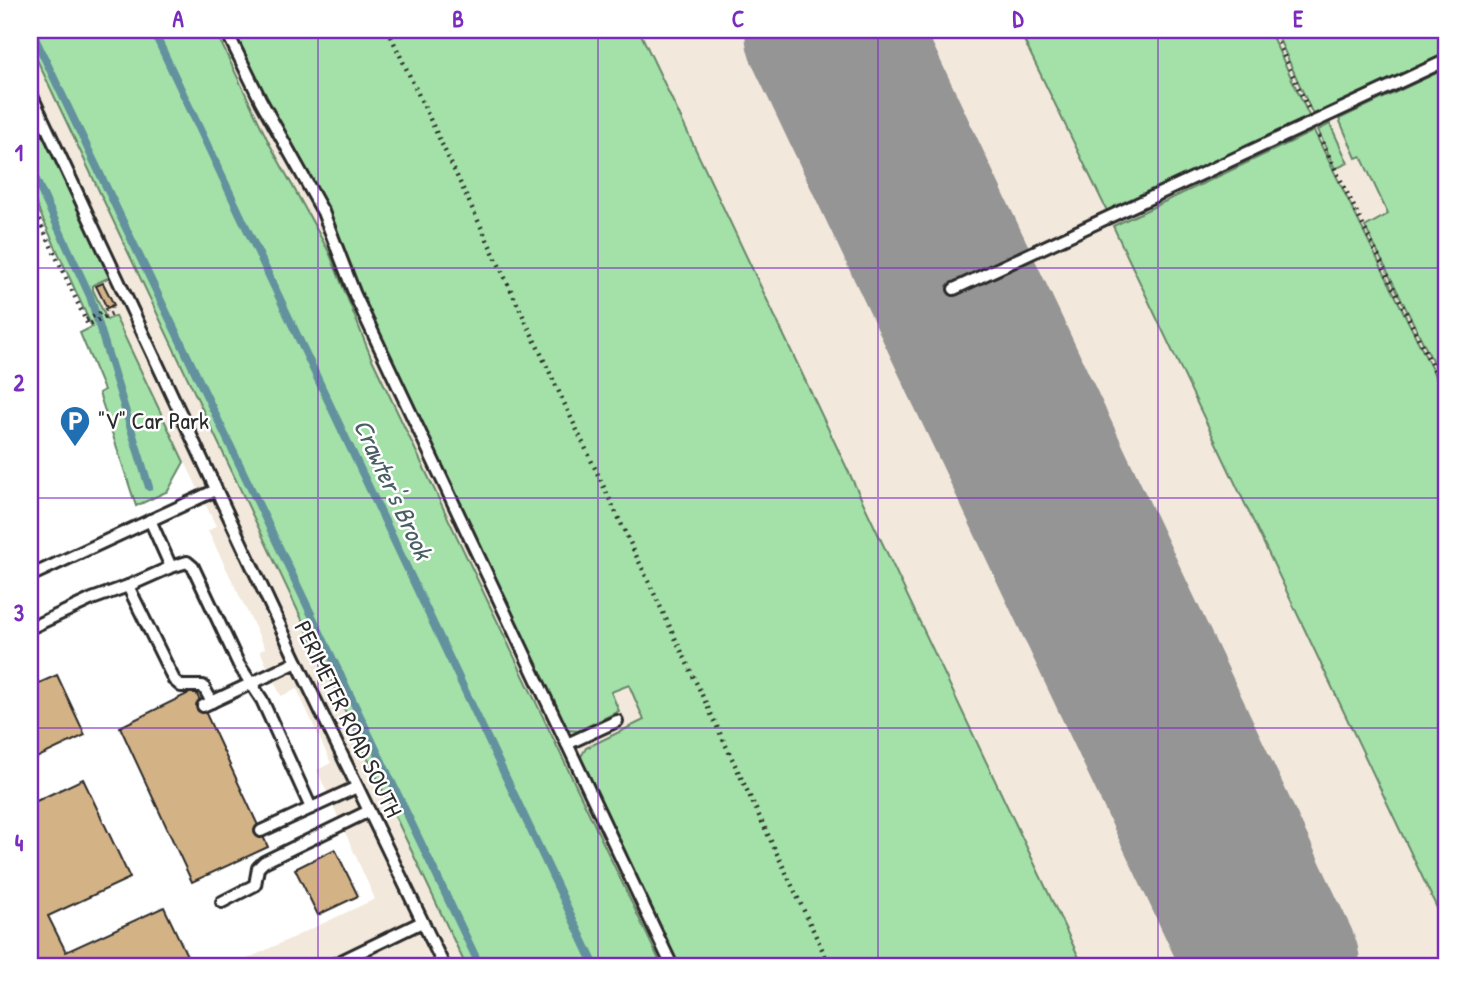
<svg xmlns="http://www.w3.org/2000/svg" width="1477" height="996" viewBox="0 0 1477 996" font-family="'Patrick Hand',sans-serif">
<rect width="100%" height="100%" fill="#fff"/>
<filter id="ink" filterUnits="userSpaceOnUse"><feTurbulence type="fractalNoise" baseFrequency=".0143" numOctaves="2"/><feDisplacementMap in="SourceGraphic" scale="14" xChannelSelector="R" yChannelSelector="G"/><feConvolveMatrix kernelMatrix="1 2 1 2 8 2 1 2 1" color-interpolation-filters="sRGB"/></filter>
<g filter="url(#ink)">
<g fill="#f2e8db">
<path d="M51 30H1447V966H496Z"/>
<path d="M30 45 68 127 470 966H232L375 899 317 770 331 763 297 689 281 696 260 651 265 648 208 531 216 526 115 317 107 321 30 157Z"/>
</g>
<g fill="#a3e1a8" stroke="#67866a" stroke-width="2">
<path d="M30 30H215L269 143 329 252 371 357 662 966H466L30 45Z"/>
<path d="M231 30H639L1083 966H677L579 760 586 748 644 720 629 685 611 692 619 711 578 731 566 730 563 725 373 326 334 227 288 144Z"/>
<path d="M1019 30H1269L1311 120 1108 213Z"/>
<path d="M1275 30H1447V55L1314 117Z"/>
<path d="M1447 68V390L1365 227 1388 214 1361 156 1356 158 1339 119Z"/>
<path d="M30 108 110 277 93 285V290L107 320 115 316 184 462 168 491 136 506 99 393 104 390 80 333 92 327 30 191Z"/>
<path d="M1330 124 1348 163 1335 169 1318 130Z"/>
<path d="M1314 131 1447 400V929L1113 226Z"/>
</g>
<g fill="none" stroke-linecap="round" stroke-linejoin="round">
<g stroke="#64929e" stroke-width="8">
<path d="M31 30 480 966"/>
<path d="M153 30 595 966"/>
<path d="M30 167 90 296 149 487"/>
</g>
<path stroke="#959595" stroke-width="172" d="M831 30 1274 966"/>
</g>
<g fill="#d3b286" stroke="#2b2b2b" stroke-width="2">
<path d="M103 283 114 305 107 308 96 286Z"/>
<path d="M57 675 85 735 30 761V687Z"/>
<path d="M195 690 268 847 192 882 120 727Z"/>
<path d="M83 779 130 878 48 916 66 952 164 907 191 964 30 966V804Z"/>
<path d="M335 849 358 896 318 915 295 869Z"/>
<path d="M399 958 403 966H383Z"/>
</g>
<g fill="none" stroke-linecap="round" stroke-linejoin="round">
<g stroke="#2b2b2b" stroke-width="16">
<g id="service">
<path d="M226 30 261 101 323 212 355 295 672 966"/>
<path d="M30 92 297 662 444 966"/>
<path d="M954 289 1447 60"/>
<path d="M150 520 171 567 187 562 193 567 239 665 262 700 311 808"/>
<path d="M171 567 128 586 174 680 181 686H203L212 702"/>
<path d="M30 576 216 490"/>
<path d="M30 628 92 599 128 586"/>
<path d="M203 706 297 662"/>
<path d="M567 744 617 721"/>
<path d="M261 831 357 787"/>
<path d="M222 902 255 885 258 868 264 862 369 811"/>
<path d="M331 966 422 922"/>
</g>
</g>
<g stroke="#2b2b2b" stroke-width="4.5" stroke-dasharray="2 5" stroke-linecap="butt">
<path d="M388 30 830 966"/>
<path d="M1272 30 1308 108"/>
<path d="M1319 136 1447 396"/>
<path d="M30 201 88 325 115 312"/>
<path d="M86 320 113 306"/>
</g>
<use href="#service" stroke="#fff" stroke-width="10"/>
</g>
</g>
<path fill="none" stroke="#7b2cbf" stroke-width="2" stroke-opacity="0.55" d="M318 30V966M598 30V966M878 30V966M1158 30V966M30 268H1447M30 498H1447M30 728H1447"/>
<defs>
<g id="parking-pin" transform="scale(1.575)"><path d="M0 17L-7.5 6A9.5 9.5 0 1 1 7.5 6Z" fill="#1f6fb2" stroke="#fff"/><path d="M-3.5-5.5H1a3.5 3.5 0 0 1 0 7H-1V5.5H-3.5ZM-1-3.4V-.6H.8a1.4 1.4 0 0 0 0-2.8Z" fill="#fff"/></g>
</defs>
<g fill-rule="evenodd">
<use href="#parking-pin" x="75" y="421"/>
</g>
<g text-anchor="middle" stroke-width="5" stroke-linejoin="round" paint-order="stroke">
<g font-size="24" fill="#2b2b2b" stroke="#fff" text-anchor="start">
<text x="98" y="429">"V" Car Park</text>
</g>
<g font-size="24" fill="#2b2b2b" stroke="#fff">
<text transform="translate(348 719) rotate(64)" y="8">PERIMETER ROAD SOUTH</text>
</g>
<g font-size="26" font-style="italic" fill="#485e65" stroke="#fff">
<text transform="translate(393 489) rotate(65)" y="9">Crawter's Brook</text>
</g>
</g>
<rect width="1477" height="996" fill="none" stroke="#fff" stroke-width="77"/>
<rect x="38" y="38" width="1400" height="920" fill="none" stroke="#7b2cbf" stroke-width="2.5"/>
<g font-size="23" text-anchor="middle" font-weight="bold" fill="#7b2cbf">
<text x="178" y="27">A</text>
<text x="458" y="27">B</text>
<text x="738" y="27">C</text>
<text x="1018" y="27">D</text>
<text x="1298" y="27">E</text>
<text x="19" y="161">1</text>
<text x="19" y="391">2</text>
<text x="19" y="621">3</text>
<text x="19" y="851">4</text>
</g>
</svg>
